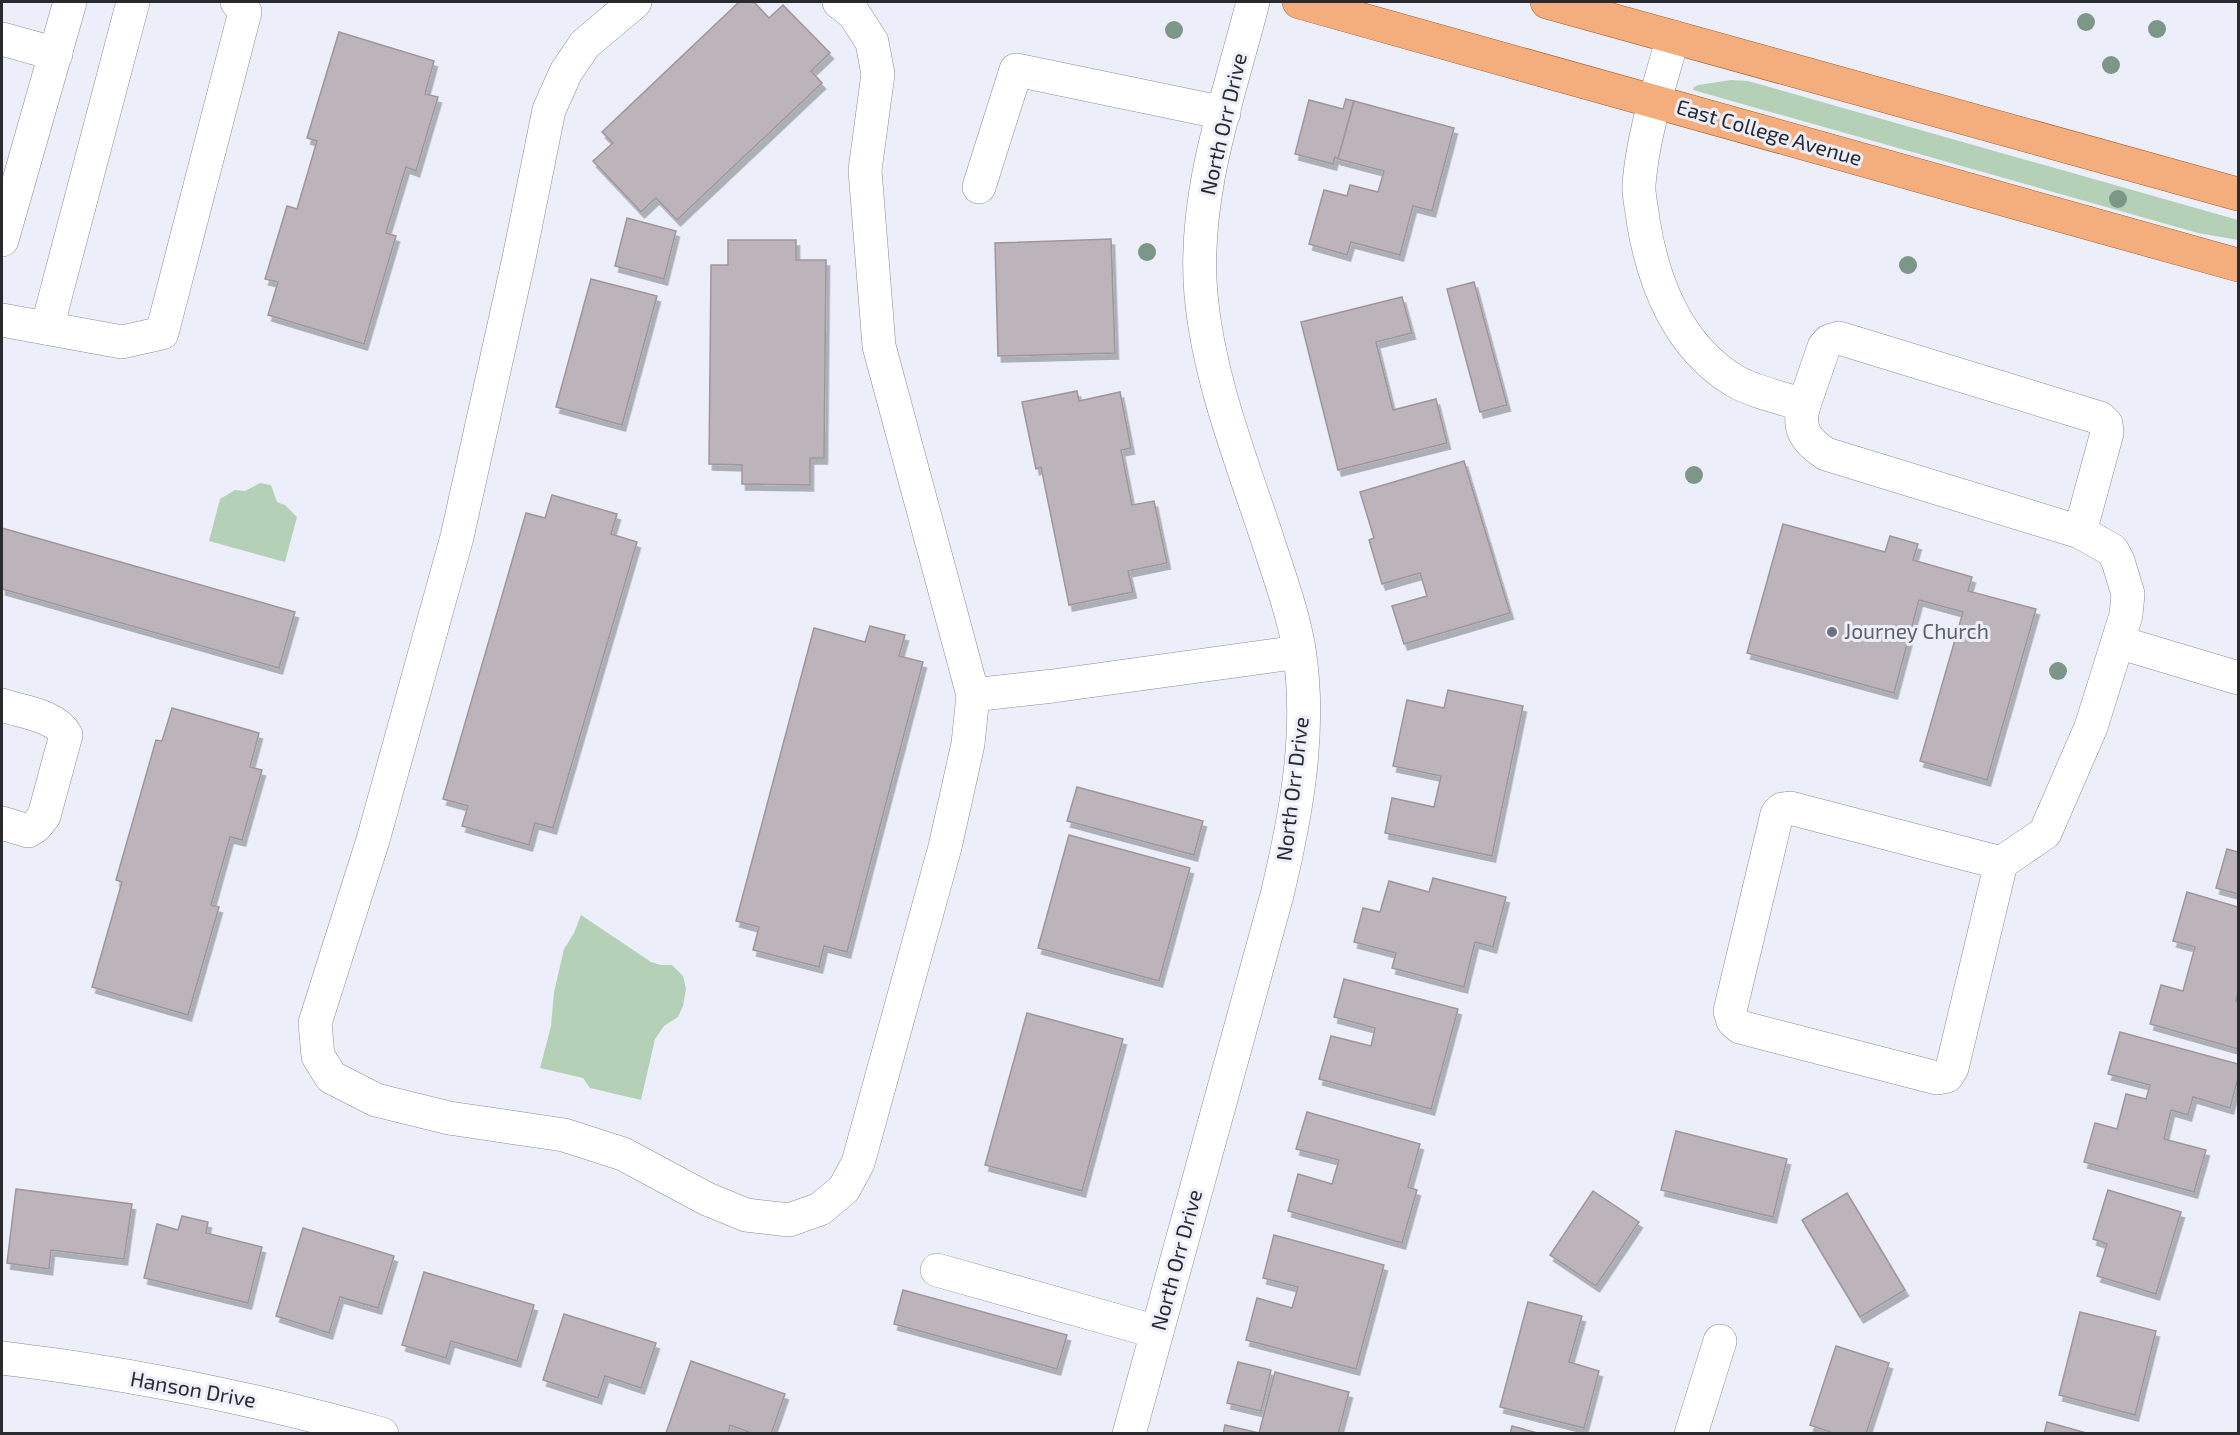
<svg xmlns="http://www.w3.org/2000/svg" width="2240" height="1435" viewBox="0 0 2240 1435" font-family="'Exo 2',sans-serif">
<defs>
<filter id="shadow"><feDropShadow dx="3.5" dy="6" stdDeviation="0" flood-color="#0004"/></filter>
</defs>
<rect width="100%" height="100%" fill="#eceff9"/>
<g fill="#b4d1b7">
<path d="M1731 80 1748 81 2238 220V240L2198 233 1693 90 1694 87 1698 85Z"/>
<path d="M260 483 271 485 277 502 285 505 297 517 285 562 209 541 220 499 235 490 245 491Z"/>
<path d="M581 915 651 962 661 965H672L683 976 686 989 683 1006 678 1017 664 1026 655 1039 641 1100 590 1088 583 1078 540 1068 551 1026 554 992 564 949 574 933Z"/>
</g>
<g fill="#bdb4bb" stroke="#9f969d" stroke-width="1.5" filter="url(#shadow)">
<path d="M739 2H754L769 18 783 5 830 53 811 71 822 83 677 220 656 198 641 212 593 161 613 143 602 132Z"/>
<path d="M339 32 434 61 425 94 438 97 416 171 406 167 386 233 396 236 364 344 268 315 278 282 265 279 287 206 297 209 317 141 307 138Z"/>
<path d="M1346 99 1354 101 1338 159 1335 157 1333 164 1295 154 1309 100 1343 109Z"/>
<path d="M1354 101 1454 128 1432 211 1413 206 1400 255 1351 242 1347 255 1309 244 1324 190 1347 196 1350 185 1378 192 1384 171 1338 159Z"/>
<path d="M627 218 676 231 664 279 615 266Z"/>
<path d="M1111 239 1115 353 998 356 995 243Z"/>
<path d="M728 240H796V260H826L824 458H810V485L742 484V465L709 464 711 265H728Z"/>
<path d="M591 279 657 296 622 425 556 407Z"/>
<path d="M1474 282 1507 405 1480 412 1447 289Z"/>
<path d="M1402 297 1412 333 1376 342 1393 410 1436 399 1447 443 1338 470 1301 322Z"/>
<path d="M1077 391 1079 401 1120 392 1131 448 1121 450 1132 505 1154 501 1167 563 1128 571 1133 592 1069 605 1041 467 1036 469 1022 402Z"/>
<path d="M1464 461 1510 613 1404 644 1392 606 1427 596 1420 573 1382 584 1369 540 1374 538 1360 492Z"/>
<path d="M552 495 617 514 611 534 637 542 553 828 535 823 529 845 462 826 468 806 443 799 526 513 545 518Z"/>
<path d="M1783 524 1885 552 1890 536 1918 544 1913 560 1972 577 1968 591 2036 609 1987 780 1920 761 1963 612 1919 600 1894 693 1747 653Z"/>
<path d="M2 528 295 612 279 668 2 589Z"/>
<path d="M870 626 905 635 899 656 923 662 847 952 824 946 819 967 753 950 759 927 736 921 814 628 865 642Z"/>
<path d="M1448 690 1523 706 1492 856 1385 833 1392 798 1434 807 1441 776 1393 766 1407 700 1444 708Z"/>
<path d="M172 708 259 733 250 767 262 770 242 840 230 837 211 905 219 907 188 1015 92 987 122 882 116 880 156 740 162 741Z"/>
<path d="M1077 787 1203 821 1194 855 1067 821Z"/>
<path d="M1069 835 1190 868 1159 981 1038 948Z"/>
<path d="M2227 849 2238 852V894L2216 888Z"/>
<path d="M1433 878 1506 897 1493 947 1475 942 1464 987 1392 968 1396 953 1354 942 1363 908 1380 912 1389 881 1429 892Z"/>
<path d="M2187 892 2238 907V991L2236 1001 2238 1002V1049L2150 1024 2161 985 2183 991 2195 947 2173 941Z"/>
<path d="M1344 979 1458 1009 1431 1109 1319 1079 1331 1036 1371 1046 1375 1028 1334 1017Z"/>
<path d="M1027 1013 1123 1039 1082 1191 985 1165Z"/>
<path d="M2120 1032 2238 1064V1078L2230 1108 2193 1097 2188 1115 2171 1110 2164 1139 2206 1150 2194 1192 2084 1162 2095 1123 2117 1129 2126 1094 2146 1099 2150 1085 2108 1074Z"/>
<path d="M1307 1112 1420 1144 1408 1187 1417 1190 1402 1243 1288 1211 1298 1174 1332 1184 1339 1160 1296 1149Z"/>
<path d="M1676 1131 1787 1159 1773 1217 1661 1190Z"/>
<path d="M16 1189 132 1204 124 1259 51 1250 49 1269 7 1263Z"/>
<path d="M2108 1190 2181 1212 2156 1294 2097 1276 2107 1244 2093 1239Z"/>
<path d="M1593 1191 1639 1222 1596 1286 1550 1255Z"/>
<path d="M1847 1193 1905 1290 1860 1317 1802 1220Z"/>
<path d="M182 1216 208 1222 206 1233 262 1247 248 1303 144 1278 157 1224 178 1230Z"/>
<path d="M303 1228 394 1256 378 1308 340 1297 329 1333 276 1316Z"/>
<path d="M1274 1235 1384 1265 1356 1369 1246 1340 1257 1298 1292 1308 1298 1287 1263 1278Z"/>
<path d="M424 1272 534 1305 517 1361 451 1341 446 1358 402 1345Z"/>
<path d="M903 1290 1067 1335 1057 1369 894 1324Z"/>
<path d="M1528 1302 1582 1316 1569 1362 1599 1371 1584 1428 1500 1407Z"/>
<path d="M2080 1312 2156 1331 2135 1415 2059 1395Z"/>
<path d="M564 1314 656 1343 641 1388 605 1376 598 1398 543 1380Z"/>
<path d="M1836 1346 1889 1363 1866 1434H1836L1810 1425Z"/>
<path d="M691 1361 785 1394 771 1434H754L730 1425 728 1434 666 1433Z"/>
<path d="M1238 1362 1271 1370 1261 1411 1227 1403Z"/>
<path d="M1275 1372 1349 1392 1338 1434H1223L1225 1425 1259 1433Z"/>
<path d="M2047 1422 2090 1434H2044Z"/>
<path d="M1512 1426 1541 1434H1510Z"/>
</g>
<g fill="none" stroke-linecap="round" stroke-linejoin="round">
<g stroke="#8a8c96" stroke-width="34">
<g id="minor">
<path d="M635 2 585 44 566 72 549 110 519 258 457 537 373 840 315 1023 318 1056 331 1077 376 1100 449 1118 564 1135 623 1154 707 1199 746 1215 789 1220 820 1209 844 1189 858 1163 945 847 968 744 973 695 879 346 865 170 878 74 872 42 854 14 839 2"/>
<path d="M1673 37C1660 84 1643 134 1639 184 1638 195 1642 208 1643 220 1653 282 1678 347 1735 381 1751 391 1785 399 1804 405L1824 347 1829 341 1839 338 2100 418 2106 424 2107 433 2080 532 2112 550 2118 561 2128 594 2126 615 2091 727 2045 833 2001 863 1790 808 1782 809 1777 814 1730 1011 1733 1021 1740 1027 1937 1078 1947 1076 1952 1068 2001 863"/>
<path d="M2 39 56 54"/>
<path d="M979 187 1016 70 1224 113"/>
<path d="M2 240 70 2"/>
<path d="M2 320 122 342 162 333 245 12 237 2"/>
<path d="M47 328 133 2"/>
<path d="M1804 405C1797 429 1806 441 1826 454L2080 532"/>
<path d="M2118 642 2238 678"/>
<path d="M973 695 1053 686 1299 652"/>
<path d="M2 705C22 712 55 715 66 735L44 816 36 826 28 831 2 823"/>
<path d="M937 1270 1157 1332"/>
<path d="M2 1358C130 1373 257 1399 382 1434"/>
<path d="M1129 1434 1277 895C1296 816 1312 731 1299 649 1293 614 1281 581 1270 547 1243 464 1209 382 1201 295 1192 195 1229 96 1253 2"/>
<path d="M1691 1434 1720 1341"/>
</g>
</g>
<g stroke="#a85d2a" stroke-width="34">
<g id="major">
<path d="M1299 2 2238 265"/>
<path d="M1547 2 2238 194"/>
</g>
</g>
<use href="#minor" stroke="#fff" stroke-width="33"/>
<use href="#major" stroke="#f4ae7e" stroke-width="33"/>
</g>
<g fill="#7c9787">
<circle cx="2086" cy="22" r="9"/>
<circle cx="2157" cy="29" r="9"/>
<circle cx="1174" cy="30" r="9"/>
<circle cx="2111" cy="65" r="9"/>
<circle cx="2118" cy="199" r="9"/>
<circle cx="1147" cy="252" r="9"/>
<circle cx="1908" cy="265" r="9"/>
<circle cx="1694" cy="475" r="9"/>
<circle cx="2058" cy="671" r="9"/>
</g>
<circle fill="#6b7280" stroke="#eceff9" stroke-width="2" cx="1832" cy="632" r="6"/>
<g text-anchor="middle" stroke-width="6" stroke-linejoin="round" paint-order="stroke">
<g font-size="21" fill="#292a2e" stroke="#eceff9">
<text transform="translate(1224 124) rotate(-77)" y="7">North Orr Drive</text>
<text transform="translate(1769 133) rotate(16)" y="7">East College Avenue</text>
<text transform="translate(1293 789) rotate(-83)" y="7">North Orr Drive</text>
<text transform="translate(1177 1260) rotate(-75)" y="7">North Orr Drive</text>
<text transform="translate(193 1390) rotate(10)" y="7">Hanson Drive</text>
</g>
<g font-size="21" fill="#5b616d" stroke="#eceff9" text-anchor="start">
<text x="1844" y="639">Journey Church</text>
</g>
</g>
<rect width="2240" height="1435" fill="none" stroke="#292a2e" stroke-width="6"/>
</svg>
